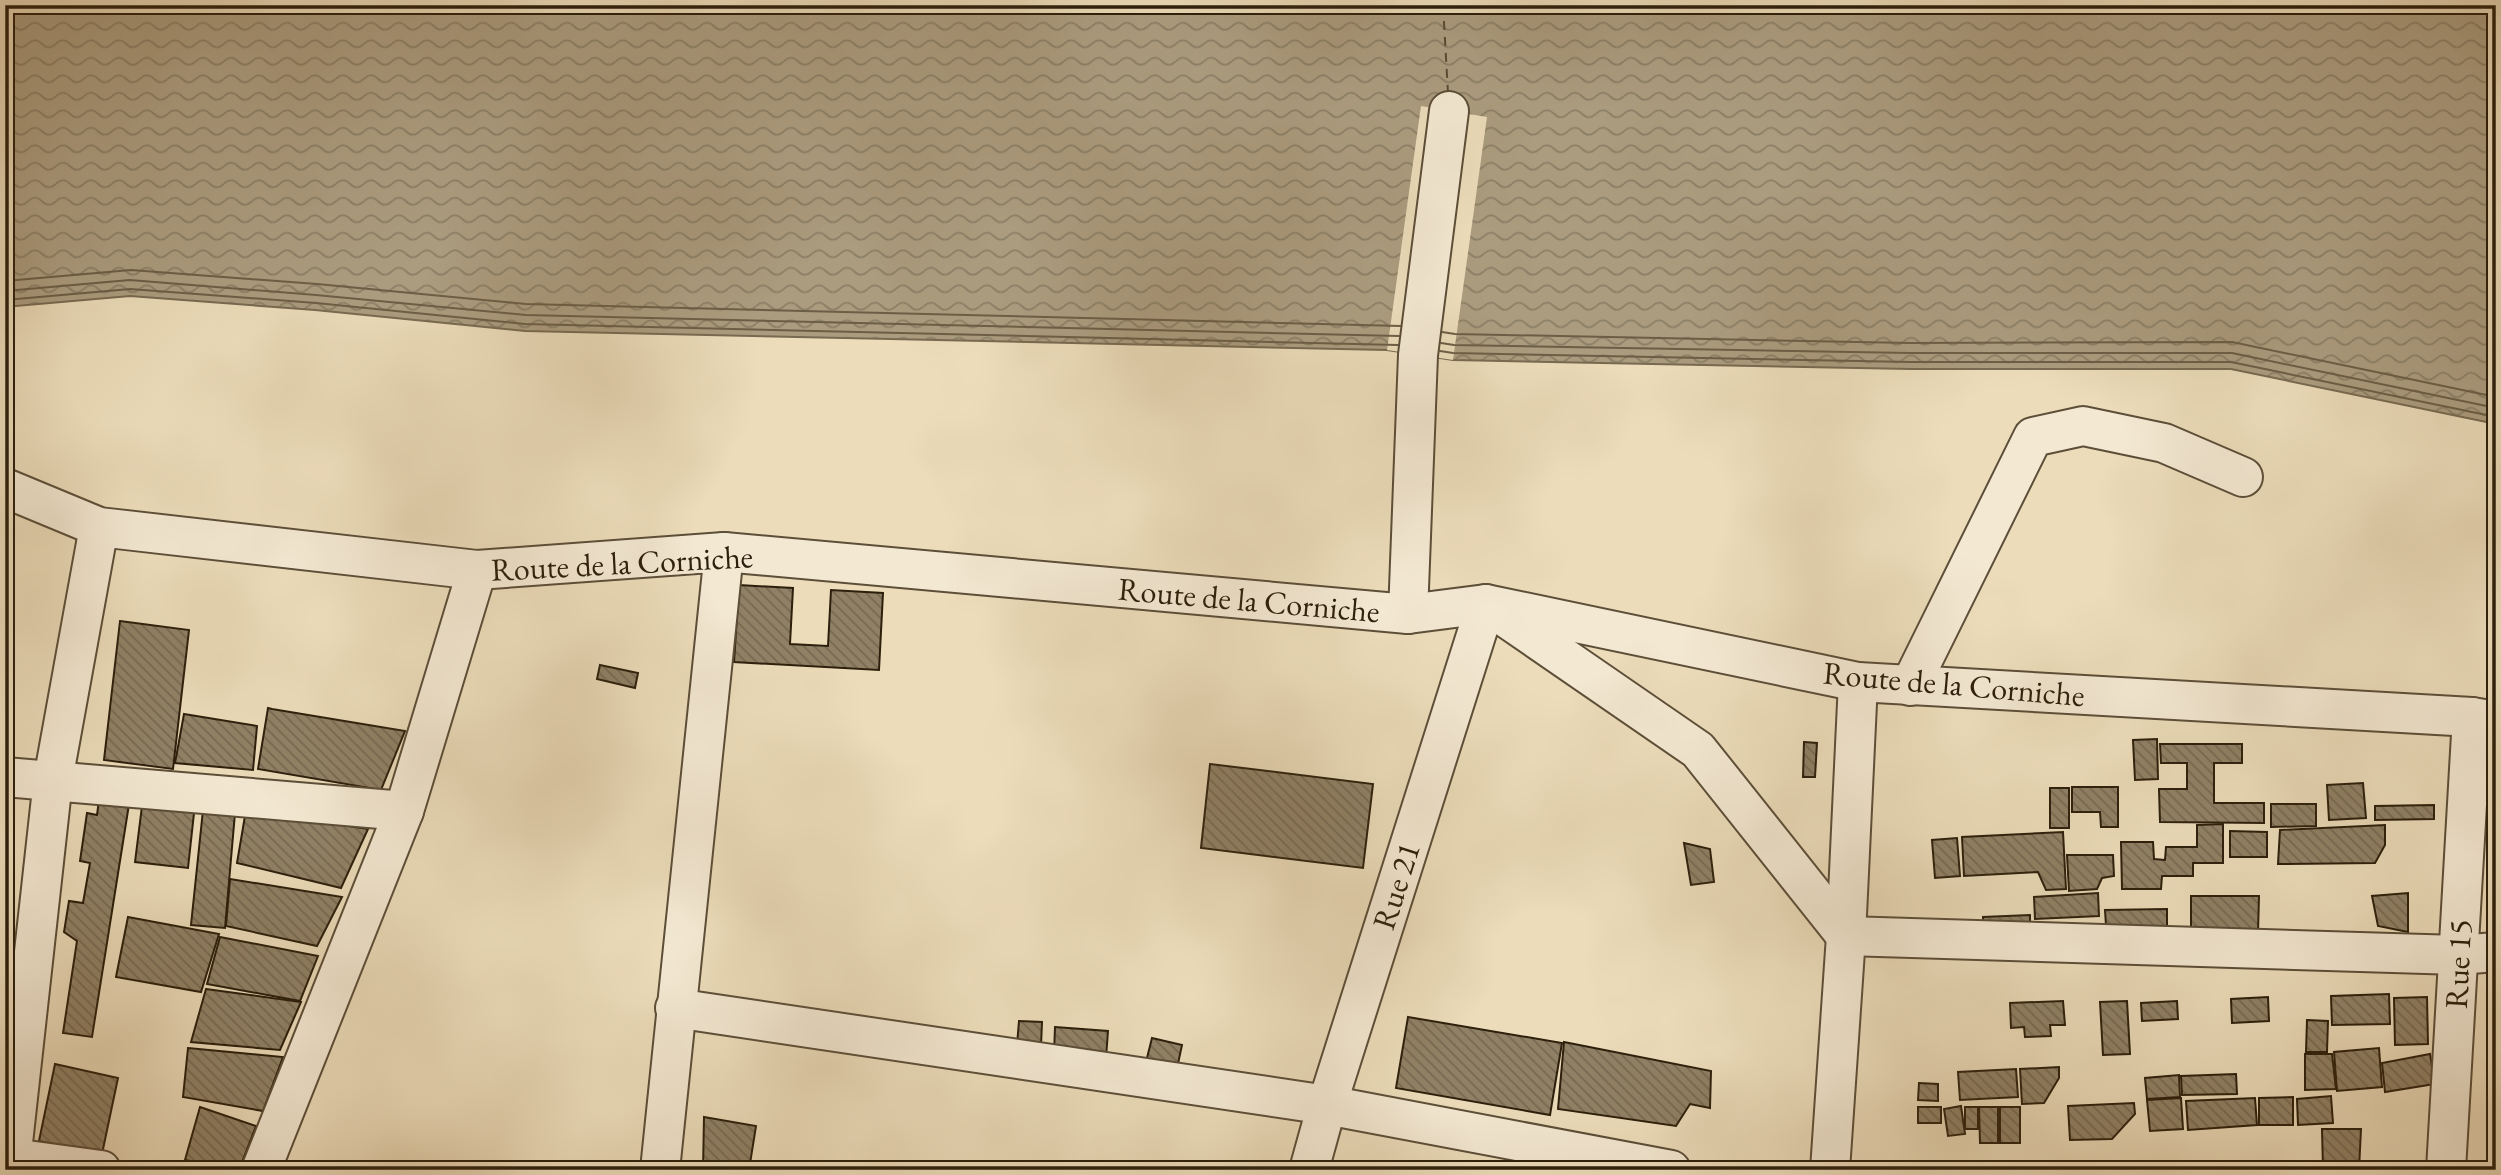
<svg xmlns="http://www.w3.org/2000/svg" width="2501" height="1175" viewBox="0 0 2501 1175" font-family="'EB Garamond',serif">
<defs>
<pattern id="water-waves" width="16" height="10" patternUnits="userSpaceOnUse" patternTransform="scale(1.75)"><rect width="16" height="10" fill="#ab9c7f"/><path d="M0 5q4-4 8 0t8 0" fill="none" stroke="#8b7f66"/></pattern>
<pattern id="building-back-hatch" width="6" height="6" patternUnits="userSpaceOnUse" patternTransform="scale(1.75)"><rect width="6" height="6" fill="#908166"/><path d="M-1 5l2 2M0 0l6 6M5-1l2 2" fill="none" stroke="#766952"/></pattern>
</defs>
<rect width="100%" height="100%" fill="#ecdcba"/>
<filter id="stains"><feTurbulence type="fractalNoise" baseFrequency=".00286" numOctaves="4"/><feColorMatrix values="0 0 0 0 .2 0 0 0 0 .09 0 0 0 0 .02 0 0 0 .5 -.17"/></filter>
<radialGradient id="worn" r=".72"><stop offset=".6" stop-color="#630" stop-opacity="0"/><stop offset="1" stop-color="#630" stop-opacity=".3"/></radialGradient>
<path fill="url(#water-waves)" stroke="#786a51" stroke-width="2" d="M5 5H2496V424L2231 369H1910L1453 360 1387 350 525 331 315 310 130 296 5 307Z"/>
<path fill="#ecdcba" d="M1421 106 1487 117 1453 360 1387 350Z"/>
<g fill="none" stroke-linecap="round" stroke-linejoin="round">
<g stroke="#6c5e46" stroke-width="2">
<path d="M5 281 131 270 317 284 526 304 1401 326"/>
<path d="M5 291 130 280 316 295 526 315 1399 336"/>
<path d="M5 300 130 289 316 303 525 324 1398 345"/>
<path d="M1442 332 1455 334 1910 343 2232 342 2496 397"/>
<path d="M1441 343 1454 345 1910 353H2232L2496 408"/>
<path d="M1440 351 1453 353 1910 362H2231L2496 417"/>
</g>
<path stroke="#584b34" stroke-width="2" stroke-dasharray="9 7" stroke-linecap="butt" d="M1443 5 1448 93"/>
</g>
<g fill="url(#building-back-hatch)" stroke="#2c1f0c" stroke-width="2">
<path d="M739 585 793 588 790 644 828 646 831 590 883 593 879 670 734 662Z"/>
<path d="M120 621 189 630 173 769 104 760Z"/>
<path d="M600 665 638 673 635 688 597 679Z"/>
<path d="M268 708 272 709 405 731 381 790 258 769Z"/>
<path d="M184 714 257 726 253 770 175 763Z"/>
<path d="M2157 739 2158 779 2135 780 2133 740Z"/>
<path d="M1804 742 1817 743 1815 777H1803Z"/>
<path d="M2160 744H2242V763H2214V803H2264V823L2160 822 2159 789H2187V763H2161Z"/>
<path d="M1210 764 1373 784 1363 868 1201 848Z"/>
<path d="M2363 783 2366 818 2329 820 2327 785Z"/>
<path d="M2072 787H2118V827H2101L2100 812H2072Z"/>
<rect x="2050" y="788" width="19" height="40"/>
<path d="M100 793 130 798 92 1037 63 1033 77 941 64 932 69 901 83 903 90 863 80 861 87 813 97 815Z"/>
<path d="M143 798 195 804 188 868 135 862Z"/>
<path d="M2271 804H2316V826L2271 827Z"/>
<path d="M2434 805V819L2375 820V806Z"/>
<path d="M203 810 235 813 225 928 191 925Z"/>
<path d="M246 810 368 829 341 888 237 863Z"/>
<path d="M2223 824V863H2193V876H2162L2161 889H2122L2121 842H2153L2154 859 2165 860 2166 847H2197V825Z"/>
<path d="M2385 825V845L2375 863 2278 864 2280 830Z"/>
<path d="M2230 831 2267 832V857H2230Z"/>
<path d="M2063 832 2066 889 2046 890 2038 872 1964 876 1962 837Z"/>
<path d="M1957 838 1960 876 1935 878 1932 840Z"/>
<path d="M1684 843 1710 849 1714 882 1691 885Z"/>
<path d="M2067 855H2113L2114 876 2102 878 2097 889 2069 891Z"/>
<path d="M230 879 342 897 317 946 226 926Z"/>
<path d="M2098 893 2099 916 2035 919 2034 897Z"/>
<path d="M2408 893V932L2378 926 2372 896Z"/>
<path d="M2191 896H2259L2258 933H2191Z"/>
<path d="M2167 909V926H2106L2105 910Z"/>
<path d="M2030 915V936L1984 939 1983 917Z"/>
<path d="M128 917 219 934 201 992 116 977Z"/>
<path d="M220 937 318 956 300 1001 207 984Z"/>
<path d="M206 989 301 1002 280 1050 191 1042Z"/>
<path d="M2389 994 2390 1024 2332 1025 2331 996Z"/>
<path d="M2268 997 2269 1021 2232 1023 2231 999Z"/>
<path d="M2427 997 2428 1044 2395 1045 2394 998Z"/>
<path d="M2063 1001 2065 1025H2050L2051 1036 2025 1037 2024 1027 2011 1028 2010 1003Z"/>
<path d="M2127 1001 2130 1054 2103 1055 2100 1002Z"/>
<path d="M2177 1001 2178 1019 2142 1021 2141 1003Z"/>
<path d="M1408 1017 1562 1043 1550 1115 1396 1088Z"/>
<path d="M2307 1020 2328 1021 2327 1052H2306Z"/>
<path d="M1019 1021 1042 1022 1041 1046 1017 1045Z"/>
<path d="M1055 1027 1108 1031 1106 1058 1054 1054Z"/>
<path d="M1152 1038 1182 1045 1176 1073 1145 1066Z"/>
<path d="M1564 1042 1711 1071 1710 1108 1690 1104 1676 1126 1558 1109Z"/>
<path d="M188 1048 283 1057 263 1111 183 1097Z"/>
<path d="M2379 1048 2382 1087 2337 1091 2334 1052Z"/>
<path d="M2305 1054H2332L2336 1089 2305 1090Z"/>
<path d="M2430 1054 2435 1084 2385 1092 2382 1063Z"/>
<path d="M55 1064 118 1078 102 1154 39 1141Z"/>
<path d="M2059 1067V1078L2044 1103 2022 1104 2020 1069Z"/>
<path d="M2016 1069 2018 1097 1960 1100 1958 1072Z"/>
<path d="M2236 1074 2237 1094 2182 1095 2181 1076Z"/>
<path d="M2179 1075 2180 1097 2147 1099 2145 1078Z"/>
<path d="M1919 1083 1938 1084V1101L1918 1100Z"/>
<path d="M2331 1096 2333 1123 2298 1125 2297 1099Z"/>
<path d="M2293 1097V1125H2259V1098Z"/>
<path d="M2181 1098 2183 1129 2150 1131 2147 1100Z"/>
<path d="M2255 1098 2257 1125 2188 1130 2186 1101Z"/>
<path d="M2134 1103 2135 1114 2112 1139 2070 1140 2068 1106Z"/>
<path d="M1961 1106 1965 1134 1948 1136 1944 1109Z"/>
<path d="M200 1107 256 1126 239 1170 185 1160Z"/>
<rect x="1918" y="1107" width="23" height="16"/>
<rect x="1965" y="1107" width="13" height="22"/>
<path d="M1979 1107H1998V1143H1980Z"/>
<rect x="2000" y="1107" width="20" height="36"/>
<path d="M704 1117 756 1126 749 1170H703Z"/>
<path d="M2322 1129H2361L2359 1170H2323Z"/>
<path d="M2237 1164V1170H2184V1166Z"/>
<path d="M1512 1165 1533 1170H1511Z"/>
<path d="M2414 1167V1170H2371Z"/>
</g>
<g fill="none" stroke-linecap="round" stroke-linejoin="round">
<g stroke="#5c4e38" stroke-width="42">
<g id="minor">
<path d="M5 488 99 527 477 570 724 552 1408 614 1486 604 1858 682 2472 717 2496 721"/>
<path d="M1408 614 1418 355 1449 111"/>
<path d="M1910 686 2033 437 2083 426 2164 443 2243 477"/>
<path d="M5 777 404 811"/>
<path d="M675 1008 1327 1105 1671 1170"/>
<path d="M5 1157 101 1170"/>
<path d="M10 1170 53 780 99 527"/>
<path d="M261 1170 404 811 477 570"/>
<path d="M660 1170 724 552"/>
<path d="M1309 1170 1327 1105 1486 604 1698 750 1846 936 2458 955 2496 952"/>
<path d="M1830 1170 1846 936 1858 682"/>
<path d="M2446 1170 2472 717"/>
</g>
</g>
<use href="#minor" stroke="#f3e8d2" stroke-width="38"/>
</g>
<g text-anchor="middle" stroke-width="6" stroke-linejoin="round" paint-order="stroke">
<g font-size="32" fill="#2c1f0c" stroke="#f3e8d2">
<text transform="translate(622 563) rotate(-3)" y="11">Route de la Corniche</text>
<text transform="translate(1249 600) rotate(5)" y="11">Route de la Corniche</text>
<text transform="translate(1954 684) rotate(5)" y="11">Route de la Corniche</text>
<text transform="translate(1396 886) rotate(-72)" y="11">Rue 21</text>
<text transform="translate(2458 964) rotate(-87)" y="11">Rue 15</text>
</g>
</g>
<rect width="2501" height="1175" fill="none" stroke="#ecdcba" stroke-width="28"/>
<rect x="7" y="7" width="2487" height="1161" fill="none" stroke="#2c1f0c" stroke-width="3.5"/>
<rect x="14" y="14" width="2473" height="1147" fill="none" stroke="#2c1f0c" stroke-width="2"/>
<rect width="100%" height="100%" filter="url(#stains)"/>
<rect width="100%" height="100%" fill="url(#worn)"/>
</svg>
